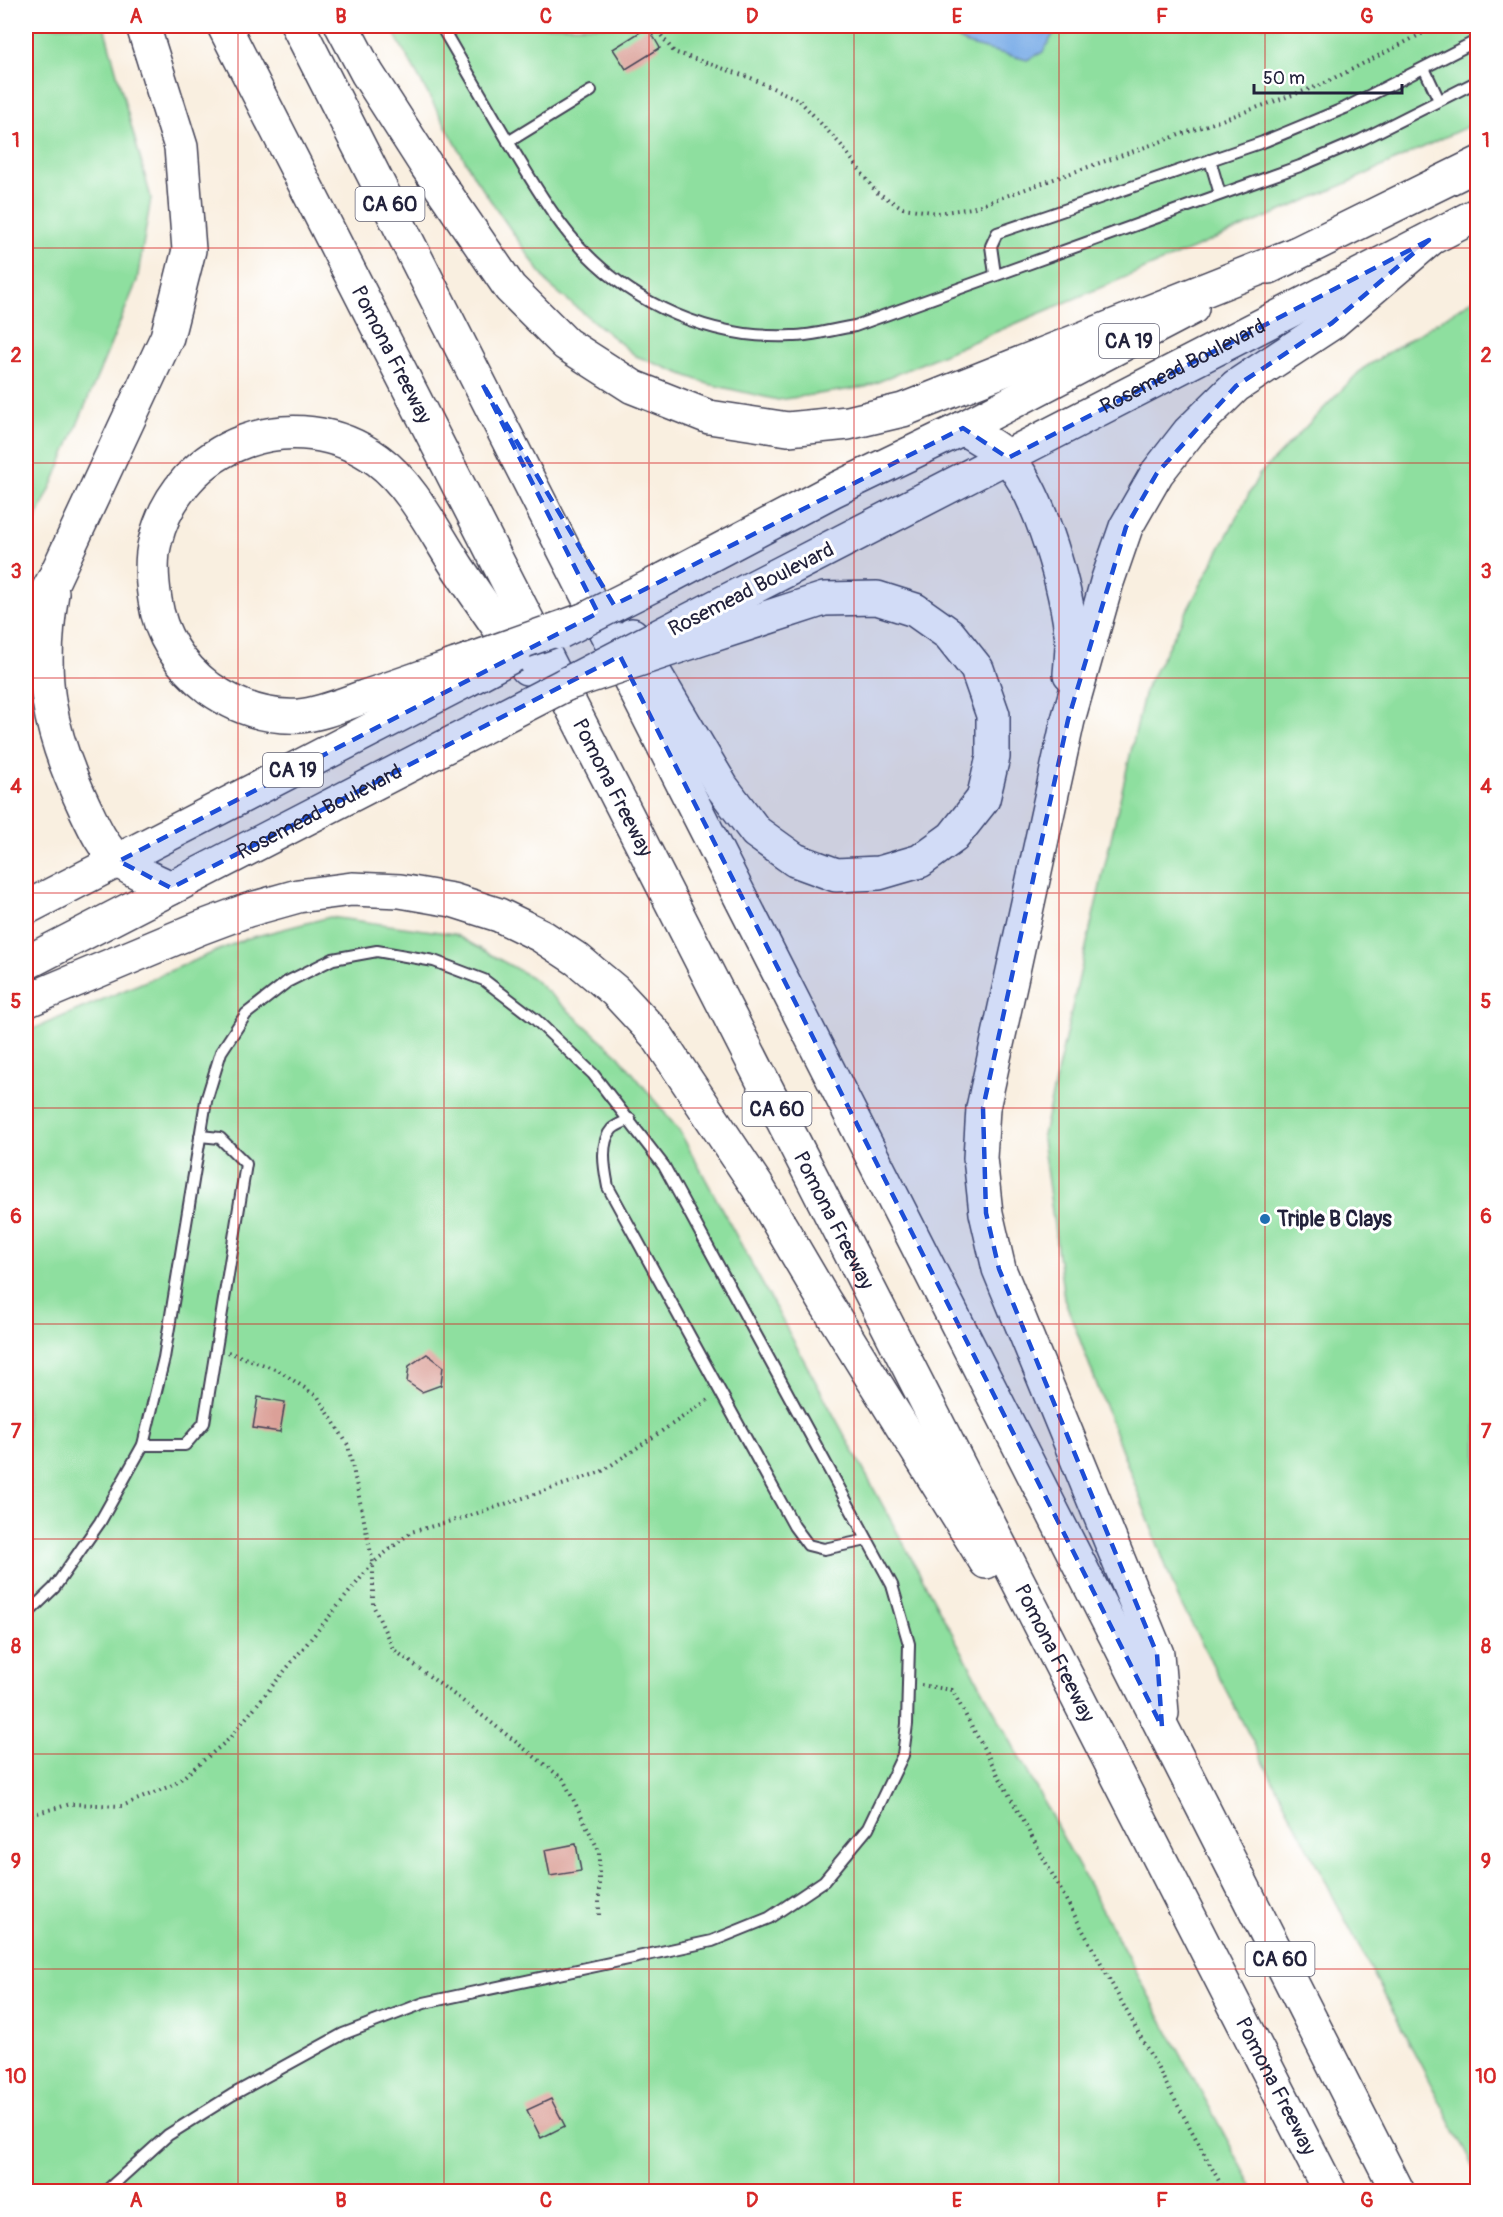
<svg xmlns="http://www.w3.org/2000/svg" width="1503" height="2217" viewBox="0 0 1503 2217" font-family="Pangolin,sans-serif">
<rect width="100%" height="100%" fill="#fff"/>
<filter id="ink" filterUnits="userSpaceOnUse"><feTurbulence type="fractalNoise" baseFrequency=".0167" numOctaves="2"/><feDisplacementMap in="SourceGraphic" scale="12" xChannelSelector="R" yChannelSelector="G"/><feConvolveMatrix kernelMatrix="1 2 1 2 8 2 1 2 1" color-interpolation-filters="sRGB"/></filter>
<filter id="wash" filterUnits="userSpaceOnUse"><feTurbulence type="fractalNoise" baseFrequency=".008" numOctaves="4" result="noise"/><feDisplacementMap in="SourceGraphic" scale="24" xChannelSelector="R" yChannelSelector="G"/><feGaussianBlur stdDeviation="1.35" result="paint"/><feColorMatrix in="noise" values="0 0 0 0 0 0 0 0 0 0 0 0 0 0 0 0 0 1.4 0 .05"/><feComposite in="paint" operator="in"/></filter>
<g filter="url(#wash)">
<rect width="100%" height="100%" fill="#f9efe0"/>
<g fill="#8edf9f" stroke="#58806d" stroke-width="1.5">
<path d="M26 26H104L151 198 137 281 53 483 26 540Z"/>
<path d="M390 26H1477V122L1343 185 866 387 778 400 708 384 636 356 549 285 475 178Z"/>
<path d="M1477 297V2173L1178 1598 1064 1298 1042 1139 1145 690 1259 475 1362 369Z"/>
<path d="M330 917 454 934 531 977 619 1056 680 1132 1255 2191 26 2192V1032L245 939Z"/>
</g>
<path fill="#7daee8" stroke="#506892" stroke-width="1.5" d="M936 26H1058L1043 52 1027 60 967 44Z"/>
<g id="blocks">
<g fill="#dba098">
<path d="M648 27 660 48 626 69 613 49Z"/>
<path d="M427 1354 443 1366 441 1385 422 1392 407 1382 409 1366Z"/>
<path d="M258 1397 285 1402 280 1432 253 1428Z"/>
<path d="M576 1844 581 1871 550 1876 545 1850Z"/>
<path d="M551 2099 565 2126 541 2138 527 2110Z"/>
</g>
</g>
</g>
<g filter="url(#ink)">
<use href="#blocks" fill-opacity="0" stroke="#424154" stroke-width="1.5"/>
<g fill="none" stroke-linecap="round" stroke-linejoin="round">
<g stroke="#424154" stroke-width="14">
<g id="lane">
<path d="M441 26C460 59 479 91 498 124 518 158 537 192 561 224 614 296 702 340 792 336 813 336 834 329 855 326L1300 166 1361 140 1478 81"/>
<path d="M1424 68 1439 100"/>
<path d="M508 142 591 91"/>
<path d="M1210 160 1220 194"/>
<path d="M995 274 991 246 997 233 1263 142 1345 108 1478 40"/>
<path d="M630 1119C625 1122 616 1125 612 1129 599 1143 605 1171 608 1187L794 1526 808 1545 824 1549 867 1540"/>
<path d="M143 1445H185L204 1423 246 1164 220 1138 200 1136"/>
<path d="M26 1615 54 1588 100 1522 143 1445 164 1358 206 1101 221 1052 246 1014 287 982 333 959 377 951 434 961 484 980 535 1019 593 1074 664 1166 892 1585 909 1644 907 1724 903 1755 868 1828 824 1881 769 1918 712 1941 424 2003 343 2034 232 2095 168 2135 105 2192"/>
</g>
</g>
<g stroke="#424154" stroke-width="36">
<g id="primary">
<path d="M1269 267 1478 164"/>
<path d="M663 580 832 491 963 428 1192 308"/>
<path id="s1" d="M684 623 1478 214"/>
<path d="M26 908 467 680"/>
<path id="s2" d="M26 963 489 724"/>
</g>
</g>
<g stroke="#424154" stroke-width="36">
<g id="highway">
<path id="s3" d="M224 26 1330 2192"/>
<path d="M298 26 1398 2192"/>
<path d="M342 26 367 73 426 165 510 288 566 344 633 387 709 417 788 429 848 423 903 410 1295 254"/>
<path d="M963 428C976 437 999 448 1009 459 1042 499 1067 590 1072 641 1072 652 1071 663 1070 674"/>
<path d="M52 593C38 677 48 730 84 806 93 825 102 846 118 860 131 871 155 880 171 888"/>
<path d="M26 629 54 579 167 337 189 250 181 147 143 26"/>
<path d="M632 635 722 787 756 832 795 860 836 875 879 873 920 861 953 837 983 799 993 757V715L977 669 949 634 915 610 877 598 824 599 692 642"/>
<path d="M456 665C425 676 395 687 364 697 344 704 321 714 299 716 266 718 236 707 209 688 180 666 160 635 155 600 152 581 150 561 155 542 178 443 296 400 378 460 412 485 435 533 458 568 481 602 504 635 527 668"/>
<path d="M26 1001 200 928 248 910 298 896 352 889 400 891 452 900 499 915 540 935 578 960 615 991 657 1036 757 1186 825 1302 986 1562"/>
<path d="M1162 1713 1157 1654 999 1269 986 1213 980 1158 983 1108 1068 720 1107 582 1126 527 1157 473 1189 432 1236 386 1332 323 1429 240"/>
</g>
</g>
<g stroke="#424154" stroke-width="4" stroke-dasharray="1.5 4.5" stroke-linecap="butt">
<path d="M654 26 674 52 751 78 799 100 841 145 876 192 903 208 938 213 972 208 1321 85 1437 26"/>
<path d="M228 1352 278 1370 318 1397 348 1445 373 1563V1605L393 1649 488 1720 563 1779 599 1851V1915"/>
<path d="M921 1685 952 1690 1225 2192"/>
<path d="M26 1816 71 1804 122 1806 175 1784 228 1740 373 1563 411 1532 466 1517 601 1472 708 1400"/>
</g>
<use href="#lane" stroke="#fff" stroke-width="10"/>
<use href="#primary" stroke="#fff" stroke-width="33"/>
<use href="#highway" stroke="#fff" stroke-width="33"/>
<g stroke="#424154" stroke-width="36" stroke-linecap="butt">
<g id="primary-bridge">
<path d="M560 632 663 580"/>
<path d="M467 680 514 655"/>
<path d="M489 724 684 623"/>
</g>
</g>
<g stroke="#424154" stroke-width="36" stroke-linecap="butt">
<g id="highway-bridge">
<path d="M456 665 586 619"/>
<path d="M566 684 692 642"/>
</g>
</g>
<use href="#primary-bridge" stroke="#fff" stroke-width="33"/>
<use href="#highway-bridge" stroke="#fff" stroke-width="33"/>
</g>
</g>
<path fill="#1d4ed8" fill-opacity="0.2" stroke="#1d4ed8" stroke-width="4.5" stroke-dasharray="12 8" stroke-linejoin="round" d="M1429 240 1332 323 1236 386 1157 473 1126 527 1068 720 983 1108 986 1213 999 1269 1157 1654 1162 1727 620 656 171 888 119 861 598 613 482 383 614 605 963 428 1008 458Z"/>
<path fill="none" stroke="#d62828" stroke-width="1.5" stroke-opacity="0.55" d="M238 26V2192M444 26V2192M649 26V2192M854 26V2192M1059 26V2192M1265 26V2192M26 248H1478M26 463H1478M26 678H1478M26 893H1478M26 1108H1478M26 1324H1478M26 1539H1478M26 1754H1478M26 1969H1478"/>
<circle fill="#1f6fb2" stroke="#fff" stroke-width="2" cx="1265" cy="1219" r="6"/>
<g text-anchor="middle" stroke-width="6" stroke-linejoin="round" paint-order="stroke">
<g fill="#fff" stroke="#646476" stroke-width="1.5">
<rect x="355.5" y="187" width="69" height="34" rx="4.5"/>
<rect x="1099" y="324" width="60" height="34" rx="4.5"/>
<rect x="263" y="753" width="60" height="34" rx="4.5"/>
<rect x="742.5" y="1092" width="69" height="34" rx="4.5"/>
<rect x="1245.5" y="1942" width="69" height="34" rx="4.5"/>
</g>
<g font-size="20" font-weight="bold" fill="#22223b">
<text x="390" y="211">CA 60</text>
<text x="1129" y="348">CA 19</text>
<text x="293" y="777">CA 19</text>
<text x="777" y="1116">CA 60</text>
<text x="1280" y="1966">CA 60</text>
</g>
<g font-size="21" fill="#22223b" stroke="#fff">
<text dy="7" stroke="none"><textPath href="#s3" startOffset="369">Pomona Freeway</textPath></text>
<text dy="7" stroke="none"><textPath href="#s1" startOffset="561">Rosemead Boulevard</textPath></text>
<text transform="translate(751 589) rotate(-27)" y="7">Rosemead Boulevard</text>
<text dy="7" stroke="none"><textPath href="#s3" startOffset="855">Pomona Freeway</textPath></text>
<text dy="7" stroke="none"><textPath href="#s2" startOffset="330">Rosemead Boulevard</textPath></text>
<text dy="7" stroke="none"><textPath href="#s3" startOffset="1341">Pomona Freeway</textPath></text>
<text dy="7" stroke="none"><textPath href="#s3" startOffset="1827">Pomona Freeway</textPath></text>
<text dy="7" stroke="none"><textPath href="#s3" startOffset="2313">Pomona Freeway</textPath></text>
</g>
<g font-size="21" font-weight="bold" fill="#22223b" stroke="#fff" text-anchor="start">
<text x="1277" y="1226">Triple B Clays</text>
</g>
</g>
<rect width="1503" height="2217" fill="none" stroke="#fff" stroke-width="66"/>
<path d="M1254 84v9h148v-9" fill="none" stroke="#22223b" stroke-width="3"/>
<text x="1263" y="84" font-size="18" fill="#22223b" stroke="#ffffff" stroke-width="4.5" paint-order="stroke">50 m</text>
<rect x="33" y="33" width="1437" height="2151" fill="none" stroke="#d62828" stroke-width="2"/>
<g font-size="20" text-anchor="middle" font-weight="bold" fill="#d62828">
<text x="136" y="23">A</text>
<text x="341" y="23">B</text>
<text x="546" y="23">C</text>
<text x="752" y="23">D</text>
<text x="957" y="23">E</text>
<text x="1162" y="23">F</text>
<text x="1367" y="23">G</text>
<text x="16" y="147">1</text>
<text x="1486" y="147">1</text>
<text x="16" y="362">2</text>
<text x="1486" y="362">2</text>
<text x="16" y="578">3</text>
<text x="1486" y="578">3</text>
<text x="16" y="793">4</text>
<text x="1486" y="793">4</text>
<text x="16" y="1008">5</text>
<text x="1486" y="1008">5</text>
<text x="16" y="1223">6</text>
<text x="1486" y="1223">6</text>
<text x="16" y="1438">7</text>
<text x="1486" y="1438">7</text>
<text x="16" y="1653">8</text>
<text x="1486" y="1653">8</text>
<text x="16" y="1868">9</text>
<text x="1486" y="1868">9</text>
<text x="16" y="2083">10</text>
<text x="1486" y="2083">10</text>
<text x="136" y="2207">A</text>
<text x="341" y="2207">B</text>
<text x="546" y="2207">C</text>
<text x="752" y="2207">D</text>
<text x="957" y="2207">E</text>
<text x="1162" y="2207">F</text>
<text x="1367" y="2207">G</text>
</g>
</svg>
